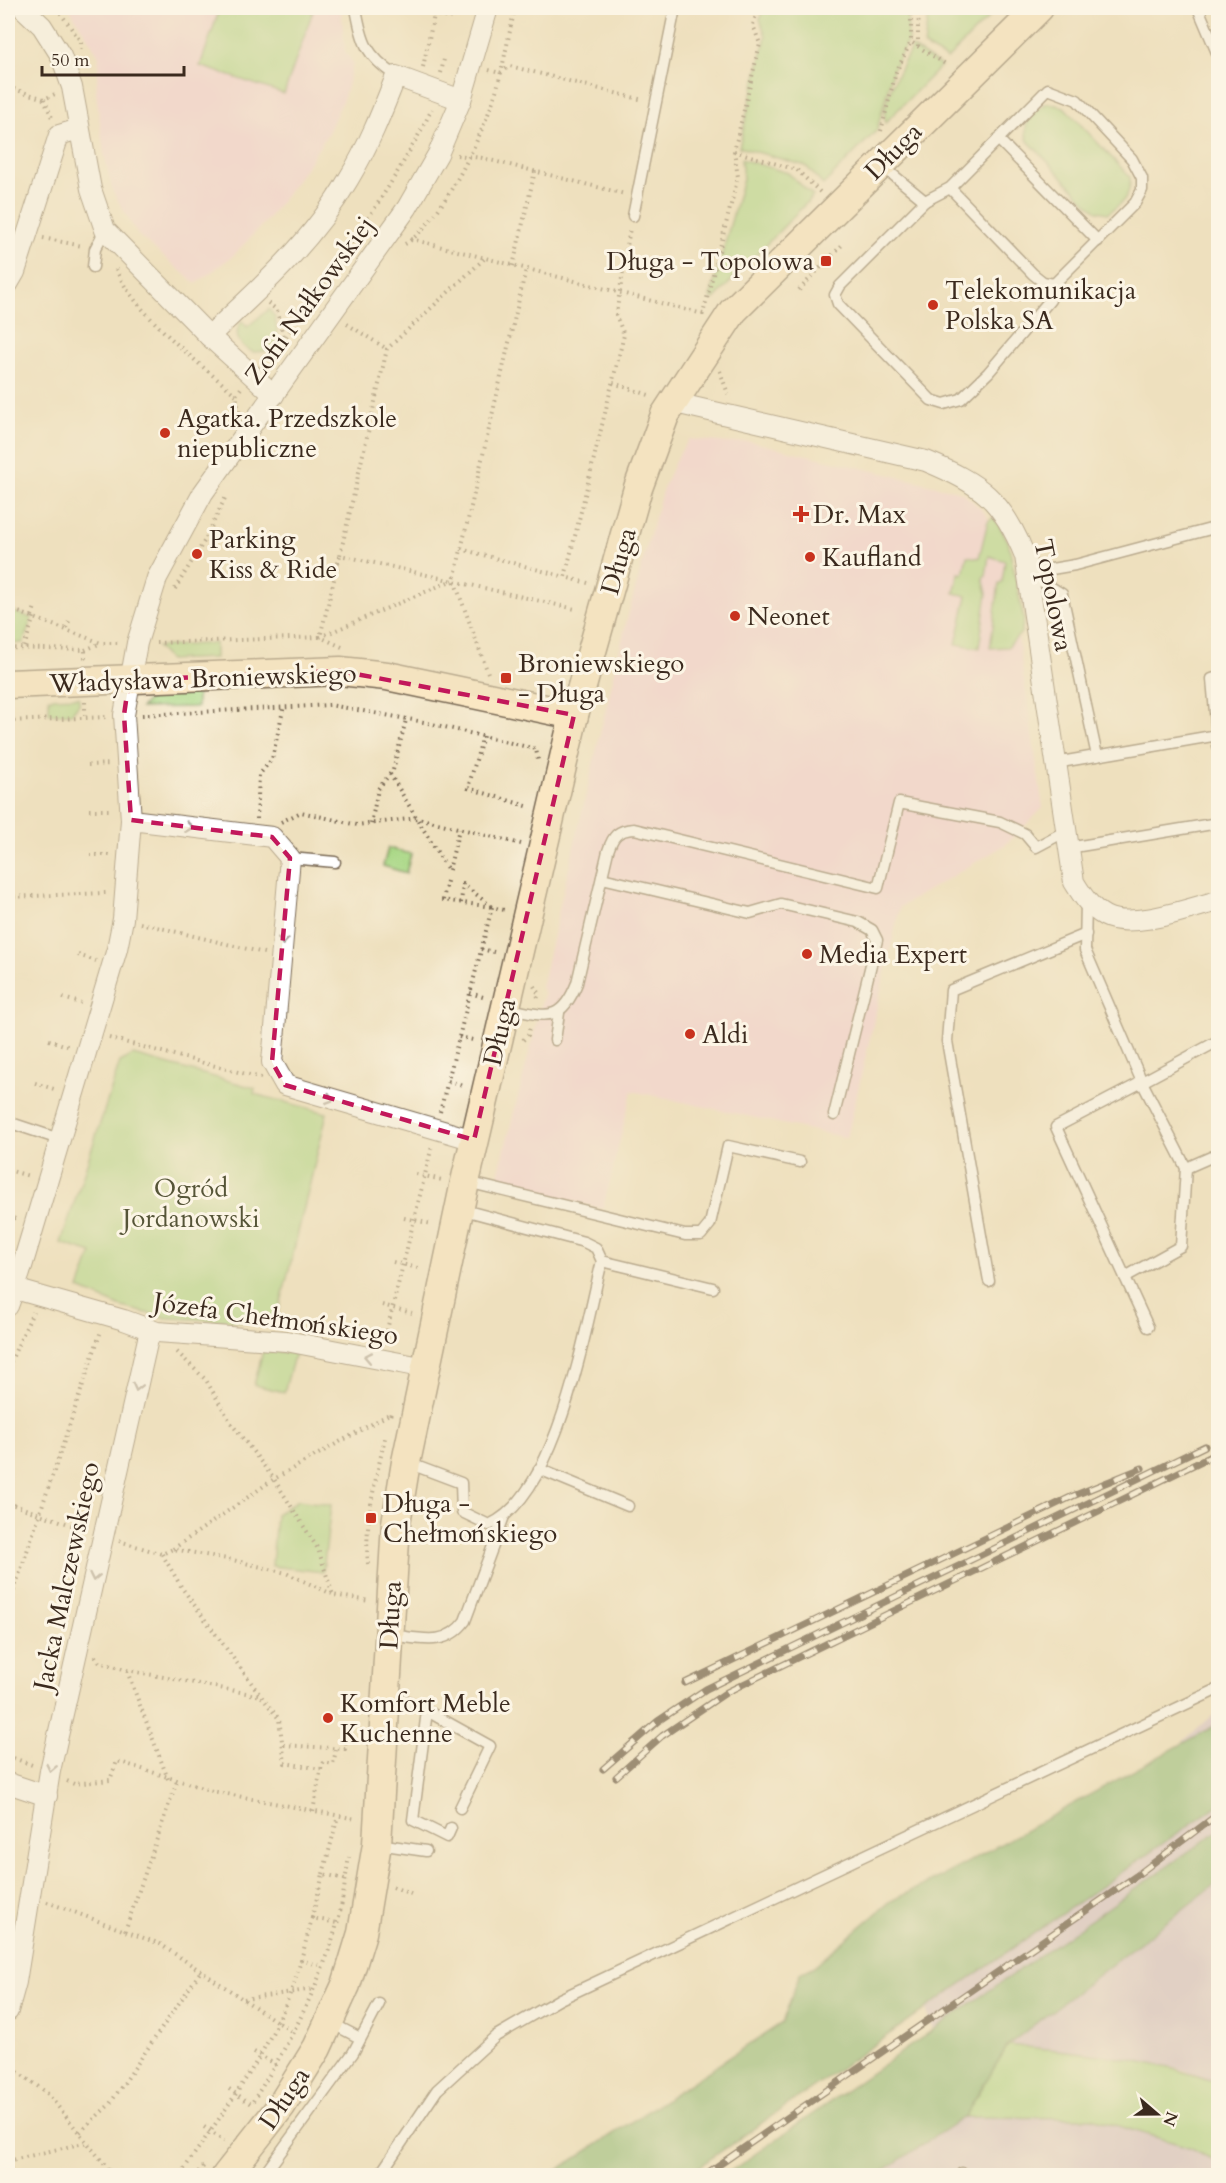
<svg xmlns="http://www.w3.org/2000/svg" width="1226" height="2183" viewBox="0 0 1226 2183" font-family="Cardo,serif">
<rect width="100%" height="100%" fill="#fcf5e5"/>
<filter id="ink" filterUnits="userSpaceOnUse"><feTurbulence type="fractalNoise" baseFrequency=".0167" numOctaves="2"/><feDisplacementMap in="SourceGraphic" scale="12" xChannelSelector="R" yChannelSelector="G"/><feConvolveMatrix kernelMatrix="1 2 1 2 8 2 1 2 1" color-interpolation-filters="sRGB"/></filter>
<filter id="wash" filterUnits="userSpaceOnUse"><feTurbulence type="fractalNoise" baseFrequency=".008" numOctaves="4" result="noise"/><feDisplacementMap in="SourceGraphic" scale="24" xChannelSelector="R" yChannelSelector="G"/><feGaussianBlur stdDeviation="1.35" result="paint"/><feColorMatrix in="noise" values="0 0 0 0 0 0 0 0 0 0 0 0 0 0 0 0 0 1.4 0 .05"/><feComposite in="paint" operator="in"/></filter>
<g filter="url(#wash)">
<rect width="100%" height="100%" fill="#eee0be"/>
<g fill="#f5cfdb">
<path d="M69 8H341L345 52 353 63 344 97 328 133 307 166 268 219 234 255 196 284 138 235 113 192 104 154 96 93 99 56Z"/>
<path d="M689 439 729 443 748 441 962 492 983 511 1004 542 1043 808 1005 845 900 907 847 1138 632 1091 603 1209 496 1183 544 994 541 987 626 623 662 491 676 459Z"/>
</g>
<path fill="#d1bdcc" d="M1218 1711V2083L1184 2070 1096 2054 1009 2045 965 2116 1092 2118 1192 2148 1218 2163V2175L877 2176 964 2117 894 1919 1088 1824Z"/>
<g fill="#a7d784" stroke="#718051" stroke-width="1.5">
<path d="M220 8H314L284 94 200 66Z"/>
<path d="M763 8H907L908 40 893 69 877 130 823 185 806 166 739 147 766 36 760 19Z"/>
<path d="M929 8H985L989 17 947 59 924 46Z"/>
<path d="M912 47 941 66 885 123C881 101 901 67 912 47Z"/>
<path d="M1047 103 1064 107 1130 177C1131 196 1123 203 1108 213L1097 211 1089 205 1028 141C1021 122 1031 113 1047 103Z"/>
<path d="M741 159 788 173 813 196 714 299 710 297 743 179Z"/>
<path d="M269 309 275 317 278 339 269 351 253 352C239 346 232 335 242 321L247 327Z"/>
<path d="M994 517 1008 541 1024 619 1021 633 1008 647 990 648 999 583 1002 582 1005 561 989 556 986 576 983 578 987 593 979 648 956 644 967 596 954 593 959 573 963 574 967 556 979 558 988 521Z"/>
<path d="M8 610 32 618 23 643 8 644Z"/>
<path d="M215 643V658L169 660 157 647Z"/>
<path d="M167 692H197V707L141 708 151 697Z"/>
<path d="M79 697V704L72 713 49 714V698Z"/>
<path d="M388 848 411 854 406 873 383 866Z"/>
<path d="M133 1055 255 1088 254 1094 327 1113 276 1323 167 1318 122 1307 79 1289 92 1253 61 1243 120 1062Z"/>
<path d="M263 1351 295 1353 284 1392 254 1385Z"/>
<path d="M298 1500 331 1505 323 1572 272 1566 276 1514Z"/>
<path d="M1008 2045C1079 2052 1152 2058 1218 2083V2163L1192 2148 1092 2118 964 2117Z"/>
</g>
<g fill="#85b872" stroke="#607148" stroke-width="1.5">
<path d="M1218 1724V1805L687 2175H550L782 2023 800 1973 814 1966 891 1901 948 1873Z"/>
<path d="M1218 1831V1882L1008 2045 964 2117 877 2175H725Z"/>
</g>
</g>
<g filter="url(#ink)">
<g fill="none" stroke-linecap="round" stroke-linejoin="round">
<g stroke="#7a6a56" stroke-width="13">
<g id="lane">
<path d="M356 8C362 43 366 55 396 76"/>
<path d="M1198 8 1218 55"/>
<path d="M998 139 1098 241"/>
<path d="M881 165 925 201 950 188 1048 89 1077 100 1132 159 1142 178V190L1135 203 1054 284 1043 282 1033 274 950 188"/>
<path d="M925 201 840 286 835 295 838 304 931 400 944 404 961 399 988 373 1050 300 1054 284"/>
<path d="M633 216 675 8"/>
<path d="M93 267 95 249 105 230"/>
<path d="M1028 573 1062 594 1097 756"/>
<path d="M1028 573 1075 565 1218 527"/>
<path d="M1218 677 1212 679 1218 746"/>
<path d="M1055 763 1218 735"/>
<path d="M1068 848 1218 823"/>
<path d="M290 858 335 862"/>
<path d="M602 878 750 913 781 904 858 922 872 930 877 940 834 1115"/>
<path d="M1086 902 1085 950 1142 1082 1056 1127 1148 1327"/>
<path d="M505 1008C544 1015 560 1026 577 983L608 851C613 836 617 830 634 829L878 888 899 803 1000 822 1025 834 1036 847 1066 831"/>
<path d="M555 1040 559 1013"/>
<path d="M8 1122 59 1139"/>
<path d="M1186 1168 1218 1154"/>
<path d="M467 1182 685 1235H701L710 1224 728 1146 800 1162"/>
<path d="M460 1209 584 1242 596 1248 602 1261 713 1288"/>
<path d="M1125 1277 1181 1246 1186 1168 1142 1082 1218 1041"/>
<path d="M989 1281 947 1041 951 990 1086 934"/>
<path d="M408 1463 461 1483 462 1512 489 1525C558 1495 585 1329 602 1261"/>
<path d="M539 1469 628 1506"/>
<path d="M390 1635C420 1638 445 1648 465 1621L503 1519"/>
<path d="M388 1698 403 1699 427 1711 413 1820 447 1837 451 1828"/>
<path d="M427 1711 490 1746 460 1808"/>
<path d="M378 1844 426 1851"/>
<path d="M329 2022 360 2038"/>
<path d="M962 2173 965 2176"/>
<path d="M263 2176 353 2053 379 2004"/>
<path d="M379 2176 437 2090 496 2036 560 1999 1218 1689"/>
</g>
</g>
<g stroke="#7a6a56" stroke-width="22">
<g id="street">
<path d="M23 8 42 26 61 56 72 87 91 189 105 230 209 336 274 395"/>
<path d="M8 284 15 272 59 135 79 129"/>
<path d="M209 336C260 289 313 241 348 180 368 147 382 112 396 76L461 100"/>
<path d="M671 402 926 461C981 484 1002 499 1025 556L1074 882C1082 895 1090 908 1105 916 1131 930 1190 908 1218 901"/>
<path d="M131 820 272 837 290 858 272 1062 285 1085 474 1140"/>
<path d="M15 1289 124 1320 157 1332 286 1341 426 1368"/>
<path d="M8 1306 20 1273 117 949 123 919 131 820 124 715 137 643 157 578 203 493 407 208 438 154 461 100 488 8"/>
<path d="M8 1783 47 1796"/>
<path d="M8 2011 16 1982 50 1771 150 1330"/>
</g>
</g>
<g stroke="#7a6a56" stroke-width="31">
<g id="secondary">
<path d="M8 684 340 671 387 676 574 715"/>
<path d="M226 2176 281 2106 317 2048 346 1985 362 1933 377 1844 396 1523 406 1462 465 1182 574 715 638 488 665 415 733 311 1039 8"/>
</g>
</g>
<g stroke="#7a6a56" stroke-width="4" stroke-dasharray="1.5 4.5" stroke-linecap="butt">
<path d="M57 8 81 42V52"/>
<path d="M435 8 434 15 451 18"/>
<path d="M911 8V42L947 65"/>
<path d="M992 8 997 14"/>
<path d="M918 46V23L923 8"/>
<path d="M423 67 434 15"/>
<path d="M489 70 500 73 510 66 643 100"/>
<path d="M441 73 444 59"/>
<path d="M8 87 44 99 55 94"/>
<path d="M44 99 53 120"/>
<path d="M881 131 896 72 911 42"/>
<path d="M734 151 797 170 821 193"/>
<path d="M457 155 482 158 625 194"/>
<path d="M43 238 82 246"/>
<path d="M411 239 703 314 738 177 734 151 760 44 753 25 758 8"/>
<path d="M405 244C441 224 486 128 497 88 504 62 509 34 515 8"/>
<path d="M484 259 387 349 340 555 575 609"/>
<path d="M513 266 535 171"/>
<path d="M116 269C133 312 201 365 236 395"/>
<path d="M799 290 843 244"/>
<path d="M268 303 277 310 284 341"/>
<path d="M347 324 387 349"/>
<path d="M277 352 288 334C339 260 392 190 432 109"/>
<path d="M261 360 279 353"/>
<path d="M720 371 728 394"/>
<path d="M613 383 652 396"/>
<path d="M239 412 236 395 241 388"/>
<path d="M461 549 565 577"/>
<path d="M588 583 565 577 624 335 616 315 630 228"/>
<path d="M175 589 205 540 226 496"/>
<path d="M8 608 101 643H119"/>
<path d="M32 616 35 607"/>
<path d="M66 628 70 619"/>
<path d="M156 643 320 637 340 555"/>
<path d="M24 647 34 617"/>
<path d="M342 647 320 637 453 580"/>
<path d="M8 648 85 650V659"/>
<path d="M85 650 101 643"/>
<path d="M488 673 454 580 526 269"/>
<path d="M85 702V716"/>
<path d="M142 715 330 705 424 722 536 749 538 760"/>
<path d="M8 721 108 717"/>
<path d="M483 736 468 788 530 807"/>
<path d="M88 765 111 764"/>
<path d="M390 774 448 870"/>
<path d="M89 810H112"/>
<path d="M257 819 259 775 272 759 284 706"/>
<path d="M281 822 301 812 357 825 418 818 521 844"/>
<path d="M371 824 378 789 393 770 406 720"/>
<path d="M90 855H111"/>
<path d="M449 870 459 829"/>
<path d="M447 881 443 900 492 907"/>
<path d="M8 897 106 893"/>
<path d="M461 903 463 884 491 906"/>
<path d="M140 923 264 953"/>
<path d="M481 949 494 952"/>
<path d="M78 955 96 961"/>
<path d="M534 986 539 994 536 1001"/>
<path d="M470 993 483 997"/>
<path d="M63 998 81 1003"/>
<path d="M459 1037 473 1040"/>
<path d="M109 1038 261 1078"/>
<path d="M49 1040 70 1047"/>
<path d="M523 1040 528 1035 530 1026"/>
<path d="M448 1081 463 1085"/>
<path d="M35 1083 57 1090"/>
<path d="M440 1112 492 907 504 910"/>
<path d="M8 1170 29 1176"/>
<path d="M416 1174 442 1180"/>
<path d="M8 1217 16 1219"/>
<path d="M404 1218 432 1224"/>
<path d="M393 1262 422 1269"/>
<path d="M382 1305 412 1313"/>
<path d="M384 1342 432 1146"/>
<path d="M177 1352 206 1380 231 1423 274 1479 318 1549 333 1595 369 1601"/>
<path d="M8 1367 33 1312"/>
<path d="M8 1503 86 1530"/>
<path d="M119 1541 162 1554 173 1549 233 1560 286 1573 332 1594"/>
<path d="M173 1549 274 1479 391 1413 390 1416"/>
<path d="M162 1554 182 1588 261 1696"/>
<path d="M368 1564C364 1523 376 1478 385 1438"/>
<path d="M8 1608 101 1331"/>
<path d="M95 1656 99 1662 127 1670 261 1696 279 1719 285 1763 321 1769 313 1811"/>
<path d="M127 1671 168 1779"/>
<path d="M284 1745 345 1749 346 1737"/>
<path d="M8 1756 32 1765"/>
<path d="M321 1769 324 1762 333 1764 336 1750"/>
<path d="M67 1781 74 1784 110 1780 117 1761 212 1791 356 1819"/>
<path d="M323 1874 338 1816"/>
<path d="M393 1887 411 1894"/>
<path d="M47 1902 160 1944 294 2033"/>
<path d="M312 1918 323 1874 345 1879"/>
<path d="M125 1931 177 1781"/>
<path d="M301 1960 312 1918 337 1923"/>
<path d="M244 1999 314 1989"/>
<path d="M254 2052 276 2065"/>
<path d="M8 2065 47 2093 114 2176"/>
<path d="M229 2089 251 2104"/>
<path d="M253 2101C288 2046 319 1988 337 1924 343 1903 345 1879 349 1857"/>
<path d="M204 2127 224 2141"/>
<path d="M80 2132 109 2105 201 1971"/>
<path d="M8 2161 88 2142"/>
<path d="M8 2162 14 2176"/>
<path d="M184 2169C230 2102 280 2039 301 1960L322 1966"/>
<path d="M194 2176 205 2165"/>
</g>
<use href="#lane" stroke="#fff" stroke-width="10"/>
<use href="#street" stroke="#fff" stroke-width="20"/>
<use href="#secondary" stroke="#fae7c3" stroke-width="28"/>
<g stroke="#3b2a1e" stroke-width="7">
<g id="rail">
<path d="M685 1683 1073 1496 1142 1468"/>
<path d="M603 1769 658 1721 706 1689 1205 1446"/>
<path d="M616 1777 662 1736 727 1692 1218 1453"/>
<path d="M703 2176 1136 1876 1218 1814"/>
</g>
</g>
<use href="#rail" stroke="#fcf5e5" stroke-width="4.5" stroke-dasharray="14" stroke-linecap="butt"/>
</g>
<defs><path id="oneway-chevron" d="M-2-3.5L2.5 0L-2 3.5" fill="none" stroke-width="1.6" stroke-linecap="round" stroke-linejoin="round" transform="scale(1.5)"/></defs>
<g stroke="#a79f9a">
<use href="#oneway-chevron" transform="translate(189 827) rotate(7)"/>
<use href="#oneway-chevron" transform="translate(283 941) rotate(95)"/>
<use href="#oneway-chevron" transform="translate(330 1099) rotate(17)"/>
<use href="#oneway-chevron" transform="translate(368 1357) rotate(-169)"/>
<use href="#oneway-chevron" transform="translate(137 1387) rotate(104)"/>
<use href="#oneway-chevron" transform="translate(94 1577) rotate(102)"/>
<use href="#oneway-chevron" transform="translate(51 1768) rotate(102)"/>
</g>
</g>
<path d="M0 0H1226V2183H0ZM340 671 574 715 474 1140 285 1085 272 1062 290 858 272 837 131 820 124 715 129 680Z" fill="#eee0be" fill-opacity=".55" fill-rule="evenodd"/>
<path fill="none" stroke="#c2185b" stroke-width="4.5" stroke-dasharray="12 8" stroke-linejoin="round" d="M340 671 574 715 474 1140 285 1085 272 1062 290 858 272 837 131 820 124 715 129 680Z"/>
<g fill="#c8321e" stroke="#fcf5e5" stroke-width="2">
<rect x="820" y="255" width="12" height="12" rx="3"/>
<circle cx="933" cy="305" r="6"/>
<circle cx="165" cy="433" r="6"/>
<path d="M798 505h6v6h6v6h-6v6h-6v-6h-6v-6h6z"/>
<circle cx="197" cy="554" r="6"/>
<circle cx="810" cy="557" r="6"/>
<circle cx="735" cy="616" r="6"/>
<rect x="500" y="672" width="12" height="12" rx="3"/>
<circle cx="807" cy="954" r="6"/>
<circle cx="690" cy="1034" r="6"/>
<rect x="365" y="1512" width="12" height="12" rx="3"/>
<circle cx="328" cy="1718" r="6"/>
</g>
<g text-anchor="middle" stroke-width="6" stroke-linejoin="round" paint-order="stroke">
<g font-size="26" fill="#3b2a1e" stroke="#fcf5e5">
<text transform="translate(893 151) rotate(-45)" y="9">Długa</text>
<text transform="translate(309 300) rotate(-54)" y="9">Zofii Nałkowskiej</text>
<text transform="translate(618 561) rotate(-74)" y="9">Długa</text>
<text transform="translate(1054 595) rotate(79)" y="9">Topolowa</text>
<text transform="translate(203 678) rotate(-2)" y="9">Władysława Broniewskiego</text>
<text transform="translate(499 1032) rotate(-77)" y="9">Długa</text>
<text transform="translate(276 1318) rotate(8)" y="9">Józefa Chełmońskiego</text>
<text transform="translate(66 1576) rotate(-78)" y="9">Jacka Malczewskiego</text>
<text transform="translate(390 1615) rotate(-87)" y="9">Długa</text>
<text transform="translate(284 2098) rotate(-56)" y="9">Długa</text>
</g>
<g font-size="26" fill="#3b2a1e" stroke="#fcf5e5" text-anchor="start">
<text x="814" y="270" text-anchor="end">Długa - Topolowa</text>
<text x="945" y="299">Telekomunikacja<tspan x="945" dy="30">Polska SA</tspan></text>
<text x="177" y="427">Agatka. Przedszkole<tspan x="177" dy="30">niepubliczne</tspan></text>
<text x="813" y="523">Dr. Max</text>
<text x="209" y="548">Parking<tspan x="209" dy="30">Kiss &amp; Ride</tspan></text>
<text x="822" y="566">Kaufland</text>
<text x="747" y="625">Neonet</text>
<text x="518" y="672">Broniewskiego<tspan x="518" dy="30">- Długa</tspan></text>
<text x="819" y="963">Media Expert</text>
<text x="702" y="1043">Aldi</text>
<text x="383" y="1512">Długa -<tspan x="383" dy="30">Chełmońskiego</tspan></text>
<text x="340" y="1712">Komfort Meble<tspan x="340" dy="30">Kuchenne</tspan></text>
</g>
<g font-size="26" fill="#565538" stroke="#fcf5e5">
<text x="191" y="1197">Ogród<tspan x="191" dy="30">Jordanowski</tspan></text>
</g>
</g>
<rect width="1226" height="2183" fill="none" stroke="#fcf5e5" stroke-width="30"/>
<g transform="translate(1157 2114) rotate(110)" stroke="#fcf5e5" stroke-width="4.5" paint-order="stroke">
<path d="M0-4.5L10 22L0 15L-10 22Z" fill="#3b2a1e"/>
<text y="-9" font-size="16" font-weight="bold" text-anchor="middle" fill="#3b2a1e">N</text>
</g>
<path d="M42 66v9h142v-9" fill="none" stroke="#3b2a1e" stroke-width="3"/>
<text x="51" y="66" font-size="18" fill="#3b2a1e" stroke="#fcf5e5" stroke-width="4.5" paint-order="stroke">50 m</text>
</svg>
